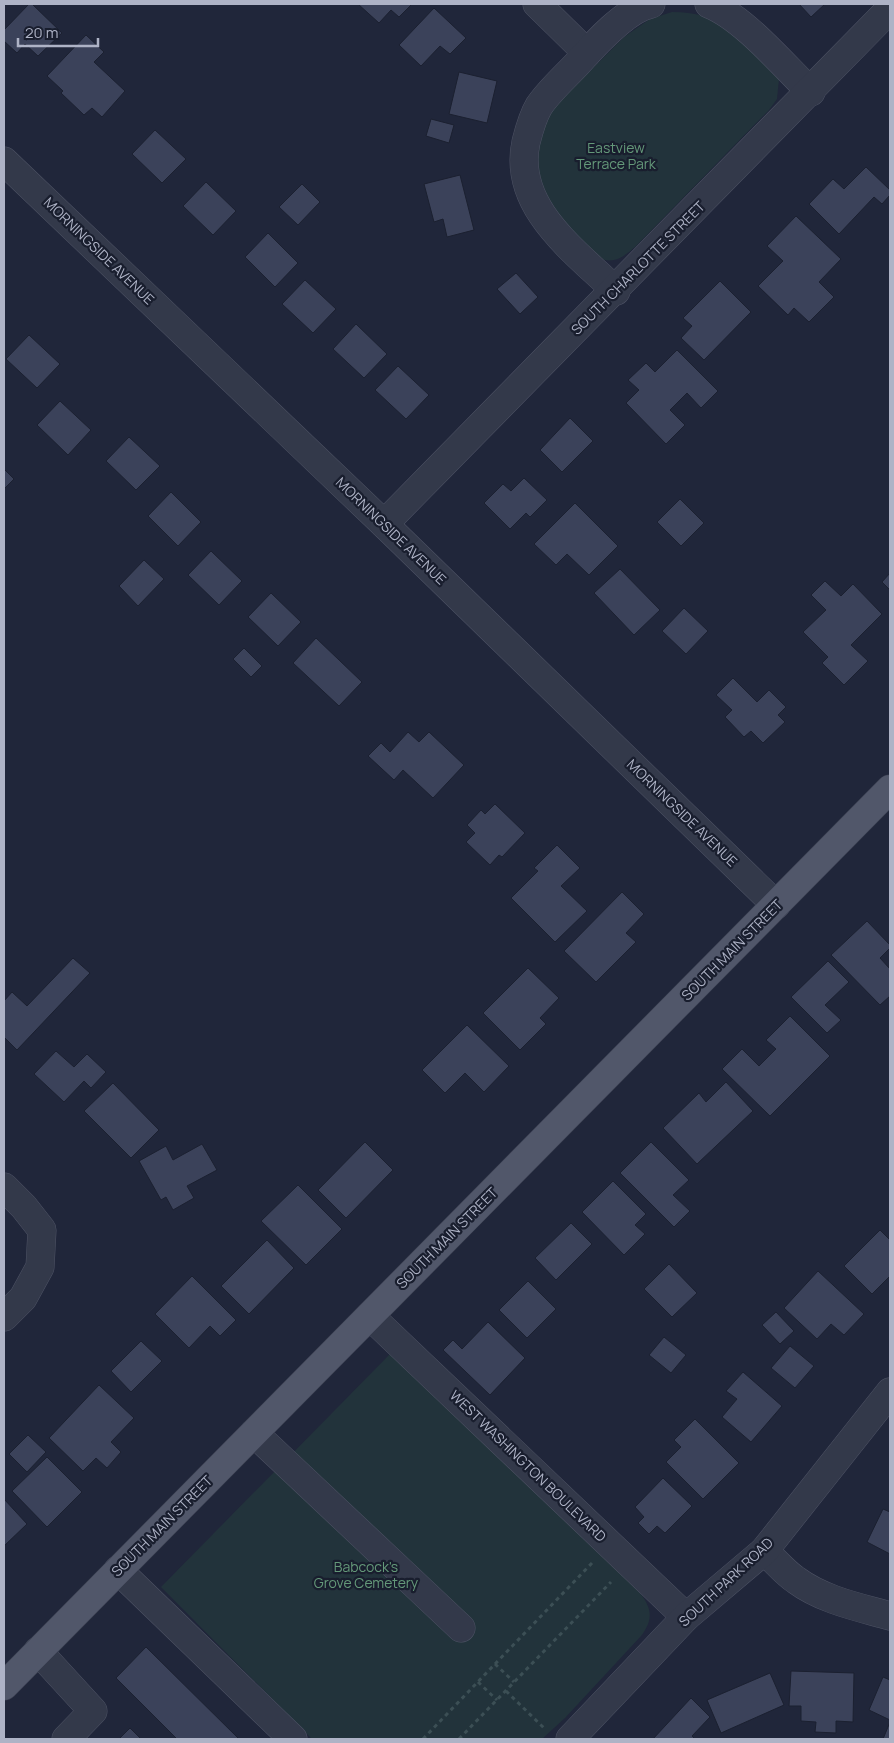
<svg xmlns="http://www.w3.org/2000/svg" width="894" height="1743" viewBox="0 0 894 1743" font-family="Manrope,sans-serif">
<rect width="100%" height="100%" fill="#20263a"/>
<g fill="#22333b">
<path d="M672 12C728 12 743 42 779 79L777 99 769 110 635 247C622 258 613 265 596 257L554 214 537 174 539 129 556 105 624 37 650 19Z"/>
<path d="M391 1353 637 1589C651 1607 655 1617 641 1636L565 1718 542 1739H312L161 1587Z"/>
</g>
<g fill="#3b425a" stroke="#1b2030">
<path d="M29 4H32L62 33 38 56 25 44 17 53 4 41V30Z"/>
<path d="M358 4H412L399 17 391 10 379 23Z"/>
<path d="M799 4H825L811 17Z"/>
<path d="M434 8 466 38 450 54 440 46 421 66 399 45Z"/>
<path d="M86 35 104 52 94 62 125 91 102 117 92 108 84 115 61 93 63 91 47 76Z"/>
<path d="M459 72 497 81 487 123 449 114Z"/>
<path d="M431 119 454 125 449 143 426 136Z"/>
<path d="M155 130 186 159 162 183 132 154Z"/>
<path d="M866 167 890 190V195L882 204 874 197 839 234 809 204 833 179 844 189Z"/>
<path d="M460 175 474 230 447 237 443 219 434 222 424 184Z"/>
<path d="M206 182 236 211 213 235 183 206Z"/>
<path d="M302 184 320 202 298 225 279 207Z"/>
<path d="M796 216 841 259 819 282 834 297 809 322 794 308 788 315 758 286 783 261 767 246Z"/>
<path d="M268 233 298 263 275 287 245 257Z"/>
<path d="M516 273 538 297 520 314 497 289Z"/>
<path d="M305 280 336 309 313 333 282 304Z"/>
<path d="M720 281 751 312 704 360 681 338 692 326 683 318Z"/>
<path d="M356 324 387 354 364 378 333 349Z"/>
<path d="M29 335 60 364 37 388 6 359Z"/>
<path d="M677 350 718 391 701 408 687 393 670 410 685 425 666 444 626 403 639 390 628 380 646 363 655 372Z"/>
<path d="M398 366 429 395 406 419 375 390Z"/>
<path d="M60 401 91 430 68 455 37 425Z"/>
<path d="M570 418 593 441 562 472 540 450Z"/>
<path d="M129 437 160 466 136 490 106 461Z"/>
<path d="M4 469 14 479 4 489Z"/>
<path d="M524 478 547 500 530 517 526 513 510 529 484 503 503 484 511 491Z"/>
<path d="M171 492 201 522 178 546 148 516Z"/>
<path d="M680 499 704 523 681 546 657 522Z"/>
<path d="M575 503 618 546 589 575 567 554 556 565 534 544Z"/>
<path d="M211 551 242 581 219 605 188 575Z"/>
<path d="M144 560 164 579 138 606 119 586Z"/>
<path d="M620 569 660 610 634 635 594 593Z"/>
<path d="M890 573V590L882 582Z"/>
<path d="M825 581 841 596 853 584 882 614 851 645 868 661 844 685 822 663 828 657 803 632 826 610 811 595Z"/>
<path d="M271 593 301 622 278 646 248 617Z"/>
<path d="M684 608 708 631 686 654 662 631Z"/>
<path d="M316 638 362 682 339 706 293 663Z"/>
<path d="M244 648 262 666 251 677 233 659Z"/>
<path d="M733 678 757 702 769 690 786 707 778 715 785 722 763 743 751 731 744 737 725 717 732 710 716 695Z"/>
<path d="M408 732 419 742 429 732 464 765 433 798 403 770 394 780 368 756 381 743 390 752Z"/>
<path d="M495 804 525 833 502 857 499 855 490 865 466 842 475 833 467 825 481 810 485 814Z"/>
<path d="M557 845 580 868 561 886 587 911 555 942 511 898 538 871 534 868Z"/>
<path d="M622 892 644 914 626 933 636 942 596 982 564 951Z"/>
<path d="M867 921 890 945V948L880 958 890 969V996L880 1005 831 955Z"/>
<path d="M73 958 90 973 17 1050 4 1037V1001L12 992 27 1006Z"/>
<path d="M828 961 849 982 825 1005 841 1020 827 1033 791 997Z"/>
<path d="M528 968 559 998 540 1018 546 1024 520 1050 483 1013Z"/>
<path d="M790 1016 830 1056 770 1116 722 1069 742 1049 759 1066 776 1049 766 1040Z"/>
<path d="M467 1025 509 1066 484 1092 465 1073 445 1093 422 1070Z"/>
<path d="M56 1051 74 1067 87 1054 106 1072 91 1088 84 1081 64 1102 34 1074Z"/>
<path d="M726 1082 753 1111 697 1164 663 1128 699 1093 706 1102Z"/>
<path d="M113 1083 159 1130 131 1158 84 1111Z"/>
<path d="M365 1142 393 1170 346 1218 318 1190Z"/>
<path d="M651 1142 689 1180 673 1195 690 1211 674 1227 620 1173Z"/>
<path d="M202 1144 217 1170 187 1186 194 1198 173 1210 166 1197 161 1200 139 1161 166 1146 173 1160Z"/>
<path d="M613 1181 646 1214 635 1225 645 1234 624 1255 582 1212Z"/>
<path d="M298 1185 342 1229 306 1265 261 1221Z"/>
<path d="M571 1223 592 1244 556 1280 535 1258Z"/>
<path d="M880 1230 890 1240V1276L872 1294 844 1266Z"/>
<path d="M267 1240 294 1268 249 1314 221 1286Z"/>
<path d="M669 1264 697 1293 672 1317 644 1289Z"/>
<path d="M818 1271 864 1314 844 1335 831 1324 817 1339 784 1308Z"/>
<path d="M192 1276 236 1320 220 1336 210 1326 189 1348 155 1314Z"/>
<path d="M528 1281 556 1309 527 1338 499 1310Z"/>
<path d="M776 1312 794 1331 780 1344 762 1325Z"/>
<path d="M488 1322 525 1358 490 1395 443 1350 453 1340 462 1349Z"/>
<path d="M664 1337 686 1355 671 1373 649 1355Z"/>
<path d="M141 1341 162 1361 131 1392 111 1371Z"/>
<path d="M790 1346 814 1366 795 1388 771 1368Z"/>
<path d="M743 1372 782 1406 751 1442 722 1417 737 1399 726 1391Z"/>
<path d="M99 1385 134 1418 111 1442 121 1452 107 1468 96 1458 83 1471 49 1438Z"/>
<path d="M695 1419 739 1463 703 1499 666 1462 681 1447 674 1440Z"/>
<path d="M28 1435 46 1452 27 1472 9 1454Z"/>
<path d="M47 1457 82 1492 47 1527 12 1491Z"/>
<path d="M663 1478 692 1506 665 1533 657 1526 649 1534 638 1523 644 1517 635 1507Z"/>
<path d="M4 1499 27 1524 4 1546Z"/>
<path d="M883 1509 890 1512V1554L867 1542Z"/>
<path d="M146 1647 239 1739H177L116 1678Z"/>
<path d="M791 1671 854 1673 853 1722 836 1721V1733L815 1732 816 1722 801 1721V1706H789Z"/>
<path d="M770 1673 784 1705 721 1733 707 1700Z"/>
<path d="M883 1677 890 1680V1720L869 1710Z"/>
<path d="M691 1698 710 1717 692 1736 695 1739H653Z"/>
<path d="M890 1722V1739H883Z"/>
<path d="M130 1728 141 1739H119Z"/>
</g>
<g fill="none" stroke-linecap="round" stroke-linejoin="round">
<g stroke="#4e5365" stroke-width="29">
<g id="minor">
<path d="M537 4 587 53"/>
<path d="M709 4C744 18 783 65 811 92"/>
<path d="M4 161 384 524 776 905"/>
<path d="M616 291C575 251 512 207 526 142 529 130 533 116 539 106 549 91 565 77 578 63 594 45 626 9 651 4"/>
<path d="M384 524 890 9"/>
<path d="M4 1187 24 1207 42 1230 40 1267 23 1298 4 1317"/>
<path d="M370 1316 686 1617"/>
<path d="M254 1433 461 1628"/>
<path d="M764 1551C775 1560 784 1572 796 1580 823 1600 858 1607 890 1616"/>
<path d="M118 1570 293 1739"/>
<path d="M38 1651 93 1711 66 1739"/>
<path d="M570 1739 686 1617 764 1551 890 1392"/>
</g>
</g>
<g stroke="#3d4253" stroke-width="29">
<path id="major" d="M4 1686 890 789"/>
</g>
<g stroke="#3c4f55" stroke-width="3" stroke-dasharray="4 4" stroke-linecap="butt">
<path d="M495 1664 514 1682"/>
<path d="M478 1682 497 1700"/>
<path d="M506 1691 545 1729"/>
<path d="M423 1739 592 1563"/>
<path d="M459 1739 611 1582"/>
</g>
<use href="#minor" stroke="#33394a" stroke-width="28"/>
<use href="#major" stroke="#51576a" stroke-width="28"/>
</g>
<g text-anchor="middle" stroke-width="4.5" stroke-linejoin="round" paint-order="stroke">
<g font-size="14" fill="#649879" stroke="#191e2e">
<text x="616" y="153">Eastview<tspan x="616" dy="16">Terrace Park</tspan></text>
<text x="366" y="1572">Babcock's<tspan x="366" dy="16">Grove Cemetery</tspan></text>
</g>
<g font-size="14" fill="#aeb3c6" stroke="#191e2e">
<text transform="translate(99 251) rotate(44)" y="5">MORNINGSIDE AVENUE</text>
<text transform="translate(638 268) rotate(-45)" y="5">SOUTH CHARLOTTE STREET</text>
<text transform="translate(391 531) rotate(44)" y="5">MORNINGSIDE AVENUE</text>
<text transform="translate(682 813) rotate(44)" y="5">MORNINGSIDE AVENUE</text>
<text transform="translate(732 950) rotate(-45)" y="5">SOUTH MAIN STREET</text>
<text transform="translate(447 1238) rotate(-45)" y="5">SOUTH MAIN STREET</text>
<text transform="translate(528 1466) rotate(44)" y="5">WEST WASHINGTON BOULEVARD</text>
<text transform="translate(162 1526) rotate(-45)" y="5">SOUTH MAIN STREET</text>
<text transform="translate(726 1582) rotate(-43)" y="5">SOUTH PARK ROAD</text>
</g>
</g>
<rect width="894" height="1743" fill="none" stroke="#aeb3c6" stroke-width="10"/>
<path d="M18 38v8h80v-8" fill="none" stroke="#aeb3c6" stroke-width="2.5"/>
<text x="25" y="38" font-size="15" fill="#aeb3c6" stroke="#191e2e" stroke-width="4" paint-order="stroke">20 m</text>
</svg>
